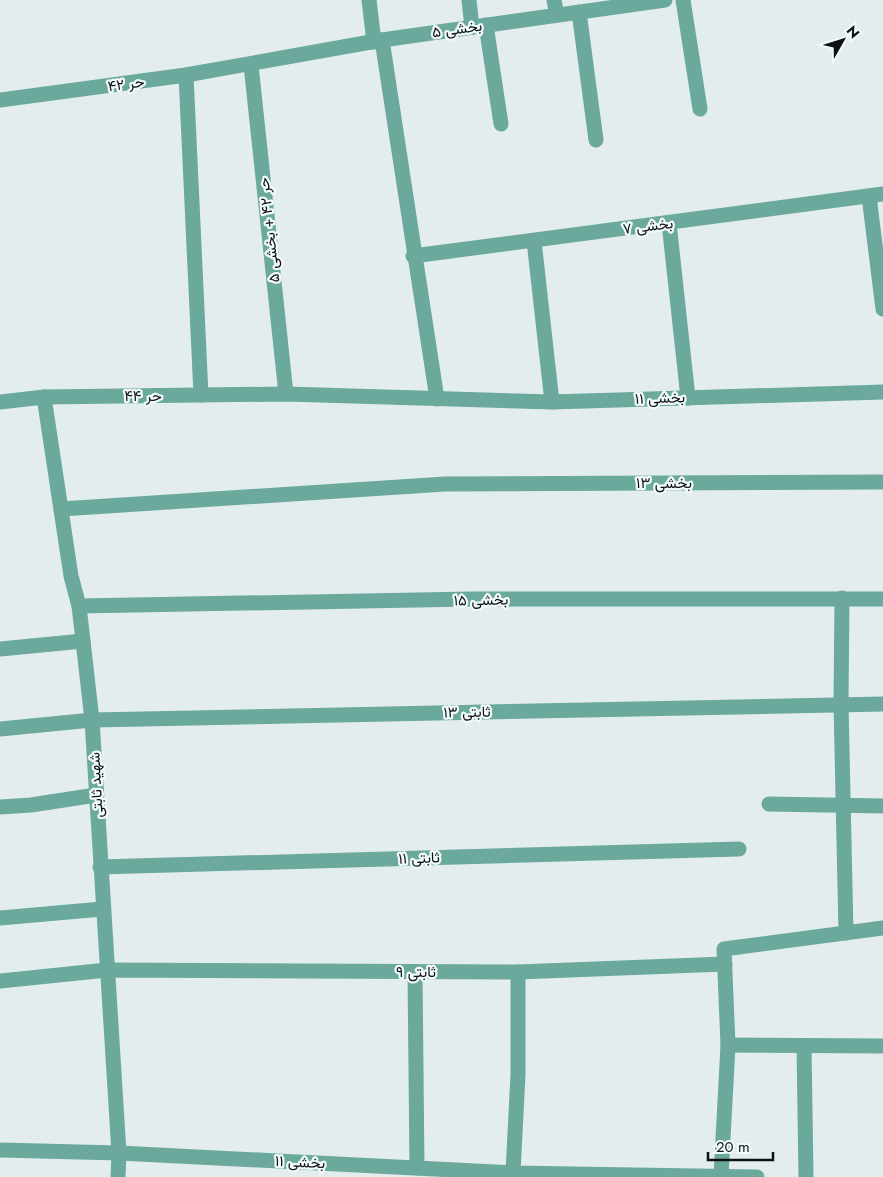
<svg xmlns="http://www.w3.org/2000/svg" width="883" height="1177" viewBox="0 0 883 1177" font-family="Jost,Vazirmatn,sans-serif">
<rect width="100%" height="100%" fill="#e3edee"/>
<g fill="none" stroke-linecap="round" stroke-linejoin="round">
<g stroke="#6aa99b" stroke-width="15">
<path d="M369 0 374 42"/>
<path d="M469 0 472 27"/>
<path d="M554 0 557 15"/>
<path d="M683 0 700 109"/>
<path d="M579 12 596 140"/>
<path d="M486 25 501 124"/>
<path d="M382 40 437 399"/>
<path d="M251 65 286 394"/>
<path d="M186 75 201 395"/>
<path d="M0 100 186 75 382 40 665 0"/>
<path d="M869 196 883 309"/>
<path d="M669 223 688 398"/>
<path d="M534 241 552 402"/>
<path d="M413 256 883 194"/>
<path d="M44 397 71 576 79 606 92 720 119 1153 118 1177"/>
<path d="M0 402 44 397 286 394 552 402 883 392"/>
<path d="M61 509 445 484 883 482"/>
<path d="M842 598 841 703 846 933"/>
<path d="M79 606 472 599H883"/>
<path d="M0 649 83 641"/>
<path d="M0 729 92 720 883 704"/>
<path d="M769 804 883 806"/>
<path d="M0 807 31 805 96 795"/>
<path d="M100 867 739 849"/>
<path d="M0 918 102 909"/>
<path d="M415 972 417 1168"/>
<path d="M0 981 107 970 518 972 725 964"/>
<path d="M728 1045 883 1046"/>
<path d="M804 1046 806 1177"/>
<path d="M0 1150 119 1153 513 1173 757 1177"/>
<path d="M513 1173 518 1074V972"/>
<path d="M721 1176 728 1045 724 949 883 928"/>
</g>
</g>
<g text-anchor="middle" stroke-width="4.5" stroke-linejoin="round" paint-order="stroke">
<g font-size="15" fill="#0e1111" stroke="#f1fafc">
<text transform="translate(457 29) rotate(-8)" y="5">بخشی ۵</text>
<text transform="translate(126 84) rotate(-8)" y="5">حر ۴۲</text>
<text transform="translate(648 226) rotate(-7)" y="5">بخشی ۷</text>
<text transform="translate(269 230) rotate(-96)" y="5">حر ۴۲ + بخشی ۵</text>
<text x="143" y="401">حر ۴۴</text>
<text transform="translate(660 398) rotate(-2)" y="5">بخشی ۱۱</text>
<text x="664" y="488">بخشی ۱۳</text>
<text transform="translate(481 600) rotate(-1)" y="5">بخشی ۱۵</text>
<text transform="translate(467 712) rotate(-1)" y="5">ثابتی ۱۳</text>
<text transform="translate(96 785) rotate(-93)" y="5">شهید ثابتی</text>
<text transform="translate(419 858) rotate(-2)" y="5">ثابتی ۱۱</text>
<text x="416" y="977">ثابتی ۹</text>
<text transform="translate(300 1162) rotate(3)" y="5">بخشی ۱۱</text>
</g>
</g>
<g transform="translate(843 40) rotate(51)" stroke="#f1fafc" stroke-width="4" paint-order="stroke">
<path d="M0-4L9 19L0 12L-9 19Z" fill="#0e1111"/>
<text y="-8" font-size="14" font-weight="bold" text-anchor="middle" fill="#0e1111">N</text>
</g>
<path d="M708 1152v8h65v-8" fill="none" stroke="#0e1111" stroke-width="2.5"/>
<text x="716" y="1152" font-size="15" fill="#0e1111" stroke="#f1fafc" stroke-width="4" paint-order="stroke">20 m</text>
</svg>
